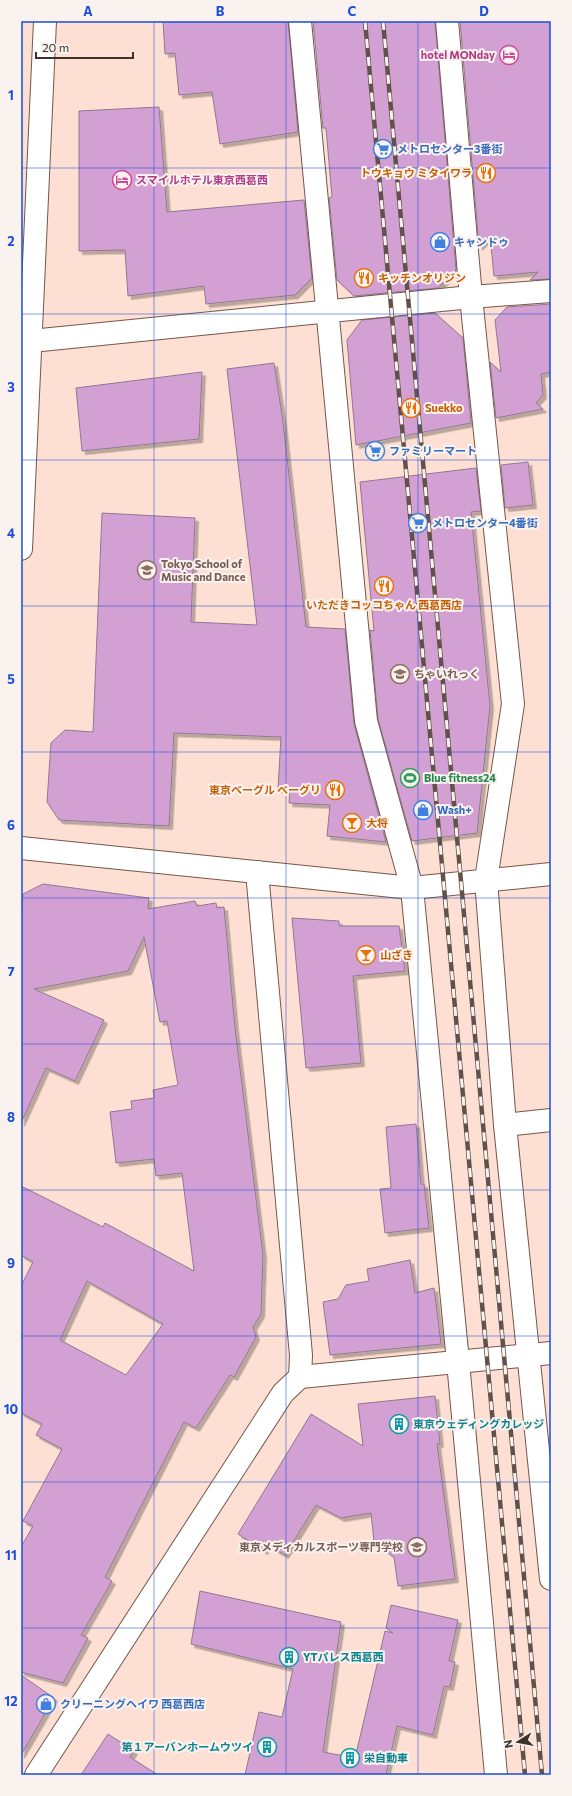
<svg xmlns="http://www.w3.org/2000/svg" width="572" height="1796" viewBox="0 0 572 1796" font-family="Commissioner,'Noto Sans JP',sans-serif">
<defs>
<filter id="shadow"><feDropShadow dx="3.5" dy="3.5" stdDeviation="0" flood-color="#0004"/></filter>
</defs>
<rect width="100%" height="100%" fill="#fde0d3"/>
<g fill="#d3a0d4" stroke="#8f7890" fill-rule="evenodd" filter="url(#shadow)">
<path d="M163 21H288L298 132 220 144 212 92 179 95 175 53 165 54Z"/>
<path d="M313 21H435L456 270 438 288 354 296 337 280 329 198 332 197 326 128H323Z"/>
<path d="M460 21H551V279L530 280 538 272 494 276 490 236 479 247Z"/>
<path d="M159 107 167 212 304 200 312 278 295 295 206 304 204 286 128 296 125 250 79 251V111Z"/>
<path d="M551 304V372L541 374 543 395 536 403 543 409 496 418 490 362 501 372 495 320 507 307Z"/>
<path d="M435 313 463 338 471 423 356 445 347 340 362 320Z"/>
<path d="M274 363 283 422 306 627 345 629 354 724 386 842 327 836 330 805 289 803 290 790 278 789 281 737 174 733 169 826 59 820 47 802 51 743 65 730 93 732 102 513 195 518 191 622 257 625 227 369Z"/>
<path d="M202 372 199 439 82 451 76 388Z"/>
<path d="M528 462 533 505 505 508 501 465Z"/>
<path d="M476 468 481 511 471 512 490 706 477 833 412 841 378 719 370 630 374 631 360 482Z"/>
<path d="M43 884 149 898 148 909 195 901 197 906 216 903 217 908 224 907 235 1028 263 1255 261 1314 253 1327 256 1337 234 1377 230 1375 196 1428 184 1422 105 1577 112 1581 81 1635 88 1638 63 1683 21 1672V1547L33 1526 23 1521 62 1449 36 1435 42 1424 21 1413V1286L33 1262 21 1255V1186L103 1227 105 1223 194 1271 182 1173 156 1176 154 1159 116 1163 110 1112 132 1109 131 1101 154 1098 153 1090 178 1085 167 1021 160 1022 144 937 128 971 34 989 104 1020 75 1081 46 1068 21 1123V920L23 894ZM87 1281 163 1324 126 1375 60 1340Z"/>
<path d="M292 918 339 921V926H399L405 971 353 976 361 1063 306 1068Z"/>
<path d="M416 1124 421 1184H424L429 1228 385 1233 380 1189 391 1188 386 1127Z"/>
<path d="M410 1260 415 1293 434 1288 441 1344 330 1355 323 1302 338 1299 346 1285 369 1281 367 1269Z"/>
<path d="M435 1396 440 1444H437L455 1579 398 1586 394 1557 374 1542 371 1513 341 1518 316 1505 285 1555 268 1545 264 1551 238 1534 311 1414 363 1446 358 1404Z"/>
<path d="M200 1591 341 1622 323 1752 355 1758 385 1631 393 1633 386 1628 391 1605 458 1620 449 1661 455 1662 450 1687 444 1686 433 1735 397 1726 386 1775H245L259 1712 282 1717 293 1669 191 1644Z"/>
<path d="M21 1675 54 1698 21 1755Z"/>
<path d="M108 1734 134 1751 130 1757 158 1775H81Z"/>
</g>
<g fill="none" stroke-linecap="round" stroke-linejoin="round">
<g stroke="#75574a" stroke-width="24">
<g id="street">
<path d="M300 21 366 721 412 888 458 1362 496 1775"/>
<path d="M447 21 471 297 513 704 486 880 505 1125 551 1579"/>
<path d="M21 342 471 297 551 291"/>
<path d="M505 1125 551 1120"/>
<path d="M300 1377 551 1353"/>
<path d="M36 1775 283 1393 300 1377 301 1355 257 872"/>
</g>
</g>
<g stroke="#75574a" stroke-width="24">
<g id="secondary">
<path d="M21 549 45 21"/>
<path d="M21 848 412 888 551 874"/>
</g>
</g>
<use href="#street" stroke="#fff" stroke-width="22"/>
<use href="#secondary" stroke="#fff" stroke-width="22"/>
<g stroke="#62514a" stroke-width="4.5">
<g id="rail">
<path d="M365 21 525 1775"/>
<path d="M383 21 542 1775"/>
</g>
</g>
<use href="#rail" stroke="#faf2ef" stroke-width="3" stroke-dasharray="9" stroke-linecap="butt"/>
</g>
<path fill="none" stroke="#1d4ed8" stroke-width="1" stroke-opacity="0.55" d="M154 21V1775M286 21V1775M418 21V1775M21 168H551M21 314H551M21 460H551M21 606H551M21 752H551M21 898H551M21 1044H551M21 1190H551M21 1336H551M21 1482H551M21 1628H551"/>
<defs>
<g id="hotel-ring" transform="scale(1)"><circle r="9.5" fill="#faf2ef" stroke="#d1479c" stroke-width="1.5"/><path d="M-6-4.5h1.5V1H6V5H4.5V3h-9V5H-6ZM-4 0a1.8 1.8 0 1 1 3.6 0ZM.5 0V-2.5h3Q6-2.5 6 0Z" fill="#d1479c"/></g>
<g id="supermarket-ring" transform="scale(1)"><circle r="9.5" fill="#faf2ef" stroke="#3f7fe0" stroke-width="1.5"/><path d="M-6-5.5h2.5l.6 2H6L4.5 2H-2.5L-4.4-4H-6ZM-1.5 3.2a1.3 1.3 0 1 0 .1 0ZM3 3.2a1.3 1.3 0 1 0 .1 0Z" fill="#3f7fe0"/></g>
<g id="restaurant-ring" transform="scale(1)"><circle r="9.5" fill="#faf2ef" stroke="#e8710a" stroke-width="1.5"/><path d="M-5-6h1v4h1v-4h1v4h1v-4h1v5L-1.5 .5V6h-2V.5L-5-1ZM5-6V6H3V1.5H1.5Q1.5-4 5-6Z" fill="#e8710a"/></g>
<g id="shop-ring" transform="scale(1)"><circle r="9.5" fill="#faf2ef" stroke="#3f7fe0" stroke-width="1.5"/><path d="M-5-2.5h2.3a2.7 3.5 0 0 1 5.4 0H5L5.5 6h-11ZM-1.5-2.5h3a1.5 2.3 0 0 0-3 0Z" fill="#3f7fe0"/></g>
<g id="school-ring" transform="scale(1)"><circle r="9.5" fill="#faf2ef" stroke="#8d6e63" stroke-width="1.5"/><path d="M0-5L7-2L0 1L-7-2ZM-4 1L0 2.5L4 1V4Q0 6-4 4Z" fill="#8d6e63"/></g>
<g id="stadium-ring" transform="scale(1)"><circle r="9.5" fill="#faf2ef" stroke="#2e9e5b" stroke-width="1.5"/><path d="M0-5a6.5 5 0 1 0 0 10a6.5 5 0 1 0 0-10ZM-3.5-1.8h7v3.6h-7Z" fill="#2e9e5b"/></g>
<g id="bar-ring" transform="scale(1)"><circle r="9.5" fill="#faf2ef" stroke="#e8710a" stroke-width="1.5"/><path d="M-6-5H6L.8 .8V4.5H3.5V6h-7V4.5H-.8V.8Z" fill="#e8710a"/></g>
<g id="building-ring" transform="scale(1)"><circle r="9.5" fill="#faf2ef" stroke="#0f9aa8" stroke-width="1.5"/><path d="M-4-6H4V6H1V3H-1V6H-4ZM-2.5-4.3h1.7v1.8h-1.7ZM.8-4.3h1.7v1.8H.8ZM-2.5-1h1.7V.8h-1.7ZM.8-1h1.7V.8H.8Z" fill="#0f9aa8"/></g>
<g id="university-ring" transform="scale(1)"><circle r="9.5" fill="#faf2ef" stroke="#8d6e63" stroke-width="1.5"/><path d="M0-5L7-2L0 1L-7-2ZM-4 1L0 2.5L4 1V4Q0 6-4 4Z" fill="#8d6e63"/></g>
</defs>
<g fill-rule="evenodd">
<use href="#hotel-ring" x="509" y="55"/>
<use href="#supermarket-ring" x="383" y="149"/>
<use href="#restaurant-ring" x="486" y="173"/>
<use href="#hotel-ring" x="122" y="180"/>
<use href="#shop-ring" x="440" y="242"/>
<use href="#restaurant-ring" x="364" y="278"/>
<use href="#restaurant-ring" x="411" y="408"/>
<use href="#supermarket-ring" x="375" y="451"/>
<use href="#supermarket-ring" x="418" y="523"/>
<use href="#school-ring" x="147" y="570"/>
<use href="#restaurant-ring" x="384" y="586"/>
<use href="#school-ring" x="400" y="674"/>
<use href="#stadium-ring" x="410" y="778"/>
<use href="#restaurant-ring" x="335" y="790"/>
<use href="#shop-ring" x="423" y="810"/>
<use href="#bar-ring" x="352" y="823"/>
<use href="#bar-ring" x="366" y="955"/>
<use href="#building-ring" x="399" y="1424"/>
<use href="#university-ring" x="417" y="1547"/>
<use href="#building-ring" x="289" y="1657"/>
<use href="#shop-ring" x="46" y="1704"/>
<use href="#building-ring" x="267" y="1747"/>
<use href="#building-ring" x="350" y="1758"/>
</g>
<g text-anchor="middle" stroke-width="4" stroke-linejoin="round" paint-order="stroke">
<g font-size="11" font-weight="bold" fill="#b23c85" stroke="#faf2ef" text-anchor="end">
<text x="495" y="59">hotel MONday</text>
<text x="136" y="184" text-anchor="start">スマイルホテル東京西葛西</text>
</g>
<g font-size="11" font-weight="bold" fill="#366cbe" stroke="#faf2ef" text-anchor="start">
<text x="397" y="153">メトロセンター3番街</text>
<text x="454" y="246">キャンドゥ</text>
<text x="389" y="455">ファミリーマート</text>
<text x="432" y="527">メトロセンター4番街</text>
<text x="437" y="814">Wash+</text>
<text x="60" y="1708">クリーニングヘイワ 西葛西店</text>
</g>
<g font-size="11" font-weight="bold" fill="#c56008" stroke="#faf2ef" text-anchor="start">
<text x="472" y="177" text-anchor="end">トウキョウ ミタイワラ</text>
<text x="378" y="282">キッチンオリジン</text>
<text x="425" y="412">Suekko</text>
<text x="384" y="609" text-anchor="middle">いただきコッコちゃん 西葛西店</text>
<text x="321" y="794" text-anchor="end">東京ベーグル ベーグリ</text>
<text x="366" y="827">大将</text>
<text x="380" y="959">山ざき</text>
</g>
<g font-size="11" font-weight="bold" fill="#785e54" stroke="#faf2ef" text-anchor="start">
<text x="161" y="568">Tokyo School of<tspan x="161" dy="13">Music and Dance</tspan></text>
<text x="414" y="678">ちゃいれっく</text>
<text x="403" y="1551" text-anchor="end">東京メディカルスポーツ専門学校</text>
</g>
<g font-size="11" font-weight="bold" fill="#27864d" stroke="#faf2ef" text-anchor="start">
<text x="424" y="782">Blue fitness24</text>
</g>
<g font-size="11" font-weight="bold" fill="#0d838f" stroke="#faf2ef" text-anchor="start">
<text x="413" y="1428">東京ウェディングカレッジ</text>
<text x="303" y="1661">YTパレス西葛西</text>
<text x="253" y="1751" text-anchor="end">第１アーバンホームウツイ</text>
<text x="364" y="1762">栄自動車</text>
</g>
</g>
<rect width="572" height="1796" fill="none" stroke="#faf2ef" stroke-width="44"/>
<g transform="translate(518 1742) rotate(259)" stroke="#faf2ef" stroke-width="3" paint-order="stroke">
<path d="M0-3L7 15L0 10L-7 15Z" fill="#3f312b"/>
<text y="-6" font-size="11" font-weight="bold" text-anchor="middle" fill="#3f312b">N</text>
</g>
<path d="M36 52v6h97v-6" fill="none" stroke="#3f312b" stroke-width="2"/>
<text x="42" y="52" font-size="12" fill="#3f312b" stroke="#faf2ef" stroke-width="3" paint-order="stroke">20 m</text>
<rect x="22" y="22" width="528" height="1752" fill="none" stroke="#1d4ed8" stroke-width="1.5"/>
<g font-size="13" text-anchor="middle" font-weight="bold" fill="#1d4ed8">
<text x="88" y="16">A</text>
<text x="220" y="16">B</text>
<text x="352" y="16">C</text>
<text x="484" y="16">D</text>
<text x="11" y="100">1</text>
<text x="11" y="246">2</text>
<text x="11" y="392">3</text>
<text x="11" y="538">4</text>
<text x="11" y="684">5</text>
<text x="11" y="830">6</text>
<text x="11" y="976">7</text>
<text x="11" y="1122">8</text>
<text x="11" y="1268">9</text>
<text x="11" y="1414">10</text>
<text x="11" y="1560">11</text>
<text x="11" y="1706">12</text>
</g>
</svg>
